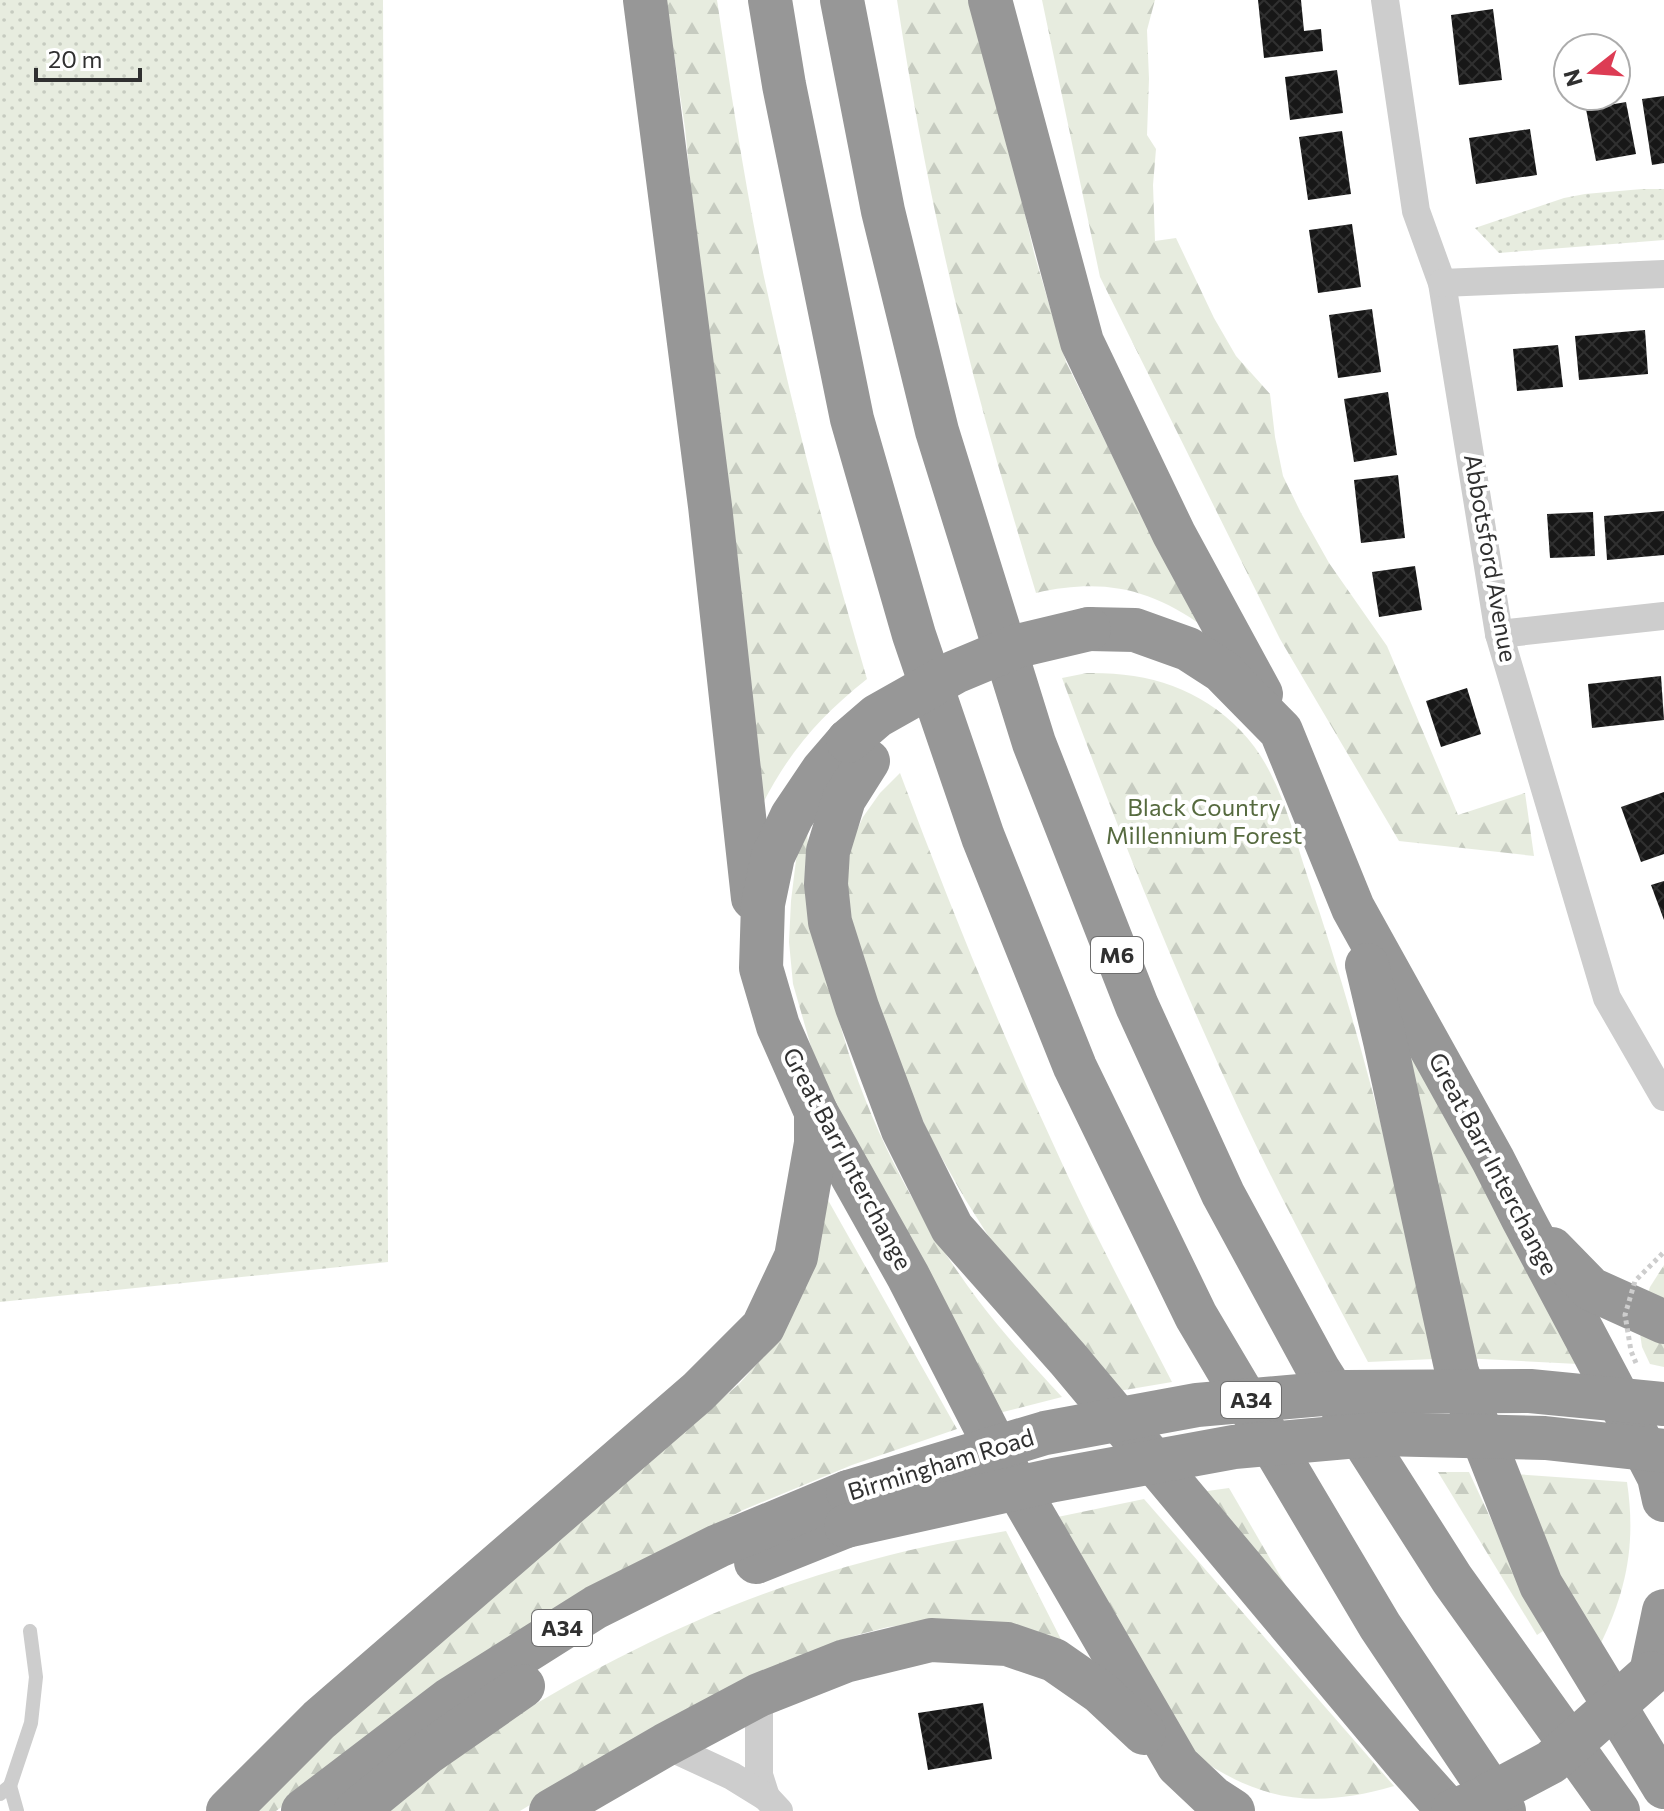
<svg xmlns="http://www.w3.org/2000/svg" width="1664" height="1811" viewBox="0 0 1664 1811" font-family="Commissioner,sans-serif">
<defs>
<pattern id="grass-dots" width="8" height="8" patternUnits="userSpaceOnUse" patternTransform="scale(2)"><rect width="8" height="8" fill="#e7ecdf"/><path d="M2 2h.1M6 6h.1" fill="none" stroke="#c6cbc0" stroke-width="1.8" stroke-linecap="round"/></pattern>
<pattern id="forest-firs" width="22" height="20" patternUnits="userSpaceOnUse" patternTransform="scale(2)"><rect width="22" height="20" fill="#e7ecdf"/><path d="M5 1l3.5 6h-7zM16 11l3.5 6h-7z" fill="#c6cbc0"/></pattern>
<pattern id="building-cross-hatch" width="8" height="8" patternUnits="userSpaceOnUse" patternTransform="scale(2)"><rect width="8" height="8" fill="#171717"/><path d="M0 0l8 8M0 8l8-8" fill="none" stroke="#303030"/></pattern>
</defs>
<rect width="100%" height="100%" fill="#fff"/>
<g fill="url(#grass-dots)">
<path d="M0 0H383L388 1262 0 1302Z"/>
<path d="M1642 189H1664V240L1499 253 1475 228 1564 198 1585 194Z"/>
</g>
<g fill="url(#forest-firs)">
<path d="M666 0H717C731 93 745 185 764 277 793 412 828 546 867 679 818 718 787 754 759 811L712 398 685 128Z"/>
<path d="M897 0H976L1034 253 1066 362 1114 459 1204 627C1150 588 1102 578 1036 593 1010 506 983 418 962 329 935 221 914 111 897 0Z"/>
<path d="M1042 0H1155L1147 30 1149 79 1147 135 1156 149 1153 185 1155 241 1176 238 1214 318 1236 356 1270 394 1275 437 1283 476 1301 513 1329 563 1387 646 1458 815 1525 793 1534 856 1399 841 1280 639 1100 277Z"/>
<path d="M1087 673C1146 672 1199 687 1241 731 1279 770 1291 827 1308 878 1339 968 1365 1060 1388 1152 1405 1221 1419 1290 1434 1359L1368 1362C1324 1279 1280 1197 1240 1112 1174 970 1116 825 1062 678Z"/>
<path d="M900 773C946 896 995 1018 1050 1137 1087 1220 1130 1301 1172 1382L1107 1393 1008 1267 965 1199 930 1137 845 942 841 917 851 843 863 817 880 793Z"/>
<path d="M806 819C808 841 809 864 812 886 818 928 827 971 837 1012 861 1111 917 1219 978 1300 1004 1334 1033 1366 1062 1397L999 1413 850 1139 816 1064 793 984 789 942 791 901 796 860Z"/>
<path d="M1373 963 1578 1364 1462 1358Z"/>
<path d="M824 1193 957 1429 852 1465 743 1510 643 1562 358 1751 276 1811H246L739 1384 764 1356Z"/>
<path d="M1664 1265V1305L1645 1301 1650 1287Z"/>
<path d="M1639 1327 1664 1332V1367L1650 1364 1642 1347Z"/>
<path d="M1438 1472H1469L1543 1631 1537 1635Z"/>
<path d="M1514 1474 1627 1482C1636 1543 1627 1590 1600 1645L1551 1561Z"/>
<path d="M1229 1488 1311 1629 1193 1493Z"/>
<path d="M1144 1499 1394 1786C1315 1809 1260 1802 1193 1754L1048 1519Z"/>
<path d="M1006 1531 1069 1655 920 1623 888 1627 857 1635 827 1645 591 1768 520 1811H386C419 1786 450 1760 483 1737 604 1658 735 1595 875 1559 918 1547 962 1539 1006 1531Z"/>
</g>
<g fill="url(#building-cross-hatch)">
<path d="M1258 0H1301L1304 31 1321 29 1323 51 1264 58Z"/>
<path d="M1493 9 1502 80 1459 85 1451 15Z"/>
<path d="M1337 70 1343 113 1290 120 1285 77Z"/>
<path d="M1664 96V163L1652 165 1642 99Z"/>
<path d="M1626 102 1636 154 1596 161 1586 109Z"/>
<path d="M1530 129 1537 175 1476 184 1469 138Z"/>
<path d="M1342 131 1351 194 1308 200 1299 137Z"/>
<path d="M1352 224 1361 287 1318 293 1309 230Z"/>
<path d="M1372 309 1381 372 1338 378 1329 315Z"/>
<path d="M1645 330 1648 374 1579 380 1575 336Z"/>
<path d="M1558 345 1563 387 1517 391 1513 349Z"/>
<path d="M1388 392 1397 455 1354 462 1344 399Z"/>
<path d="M1398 475 1405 538 1361 543 1354 480Z"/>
<path d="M1664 511V555L1607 560 1604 516Z"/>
<path d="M1593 512 1595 556 1550 558 1547 514Z"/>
<path d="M1415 566 1422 610 1379 617 1372 572Z"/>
<path d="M1661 676 1664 720 1592 728 1588 684Z"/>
<path d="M1467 688 1481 734 1441 747 1426 701Z"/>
<path d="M1664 792V854L1641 862 1621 807Z"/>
<path d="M1664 881V920L1651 885Z"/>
<path d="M983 1703 992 1759 928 1770 918 1713Z"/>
</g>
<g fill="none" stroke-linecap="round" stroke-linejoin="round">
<g stroke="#cdcdcd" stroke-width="14">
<path d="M10 1786 31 1723 36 1677 30 1631"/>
<path d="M0 1794 10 1786 17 1811"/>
</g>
<g stroke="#cdcdcd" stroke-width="28">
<path d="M1385 0 1416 211 1442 283 1499 634 1607 998 1664 1097"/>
<path d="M1442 283 1664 274"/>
<path d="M1499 634 1664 616"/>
<path d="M759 1695V1775L766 1797"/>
<path d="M665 1745 732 1776 766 1797 779 1811"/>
</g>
<g stroke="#979797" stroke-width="44">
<path d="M645 0 710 506 753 898"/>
<path d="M770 0 784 85 852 419 914 635 983 837 1075 1067 1196 1316 1380 1626 1504 1811"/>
<path d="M842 0 883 211 937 431 1034 743 1137 1006 1223 1194 1318 1369 1452 1579 1618 1811"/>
<path d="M990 0 1082 342 1174 534 1261 694"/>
<path d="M1089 629 1135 630 1188 649 1222 671 1281 731 1353 908 1493 1160 1523 1219 1609 1381 1659 1477 1664 1500"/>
<path d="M848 741 823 770 792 816 773 856 763 904 761 968 778 1026 816 1112 908 1276 1011 1477 1178 1765 1213 1798 1233 1811"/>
<path d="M868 761 844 799 828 851 826 884 830 922 857 1007 903 1130 952 1228 1068 1359 1406 1763 1449 1811"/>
<path d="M1367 965 1385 1041 1457 1372 1541 1585 1664 1787"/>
<path d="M1552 1249 1591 1289 1664 1322"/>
<path d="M756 1562 846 1526"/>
<path d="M1651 1673 1664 1611"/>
<path d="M228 1811 319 1720 698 1392 763 1327 796 1257 816 1143V1112"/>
<path d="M303 1811 450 1699 596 1607 718 1546 848 1492"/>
<path d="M356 1811 427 1753 523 1686"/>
<path d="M551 1811 665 1745 759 1695 845 1661 931 1640 1007 1644 1054 1660 1100 1692 1144 1733"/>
</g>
<path stroke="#cdcdcd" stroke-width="5" stroke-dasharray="4 4" stroke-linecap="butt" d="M1636 1363 1631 1351 1625 1315 1635 1281 1664 1252"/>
<g stroke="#979797" stroke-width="44">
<path d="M848 741 877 716 955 672 1017 646 1089 629"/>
<path d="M848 1492 1045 1433 1197 1405 1345 1392 1530 1391 1664 1404"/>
<path d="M846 1526 1054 1480 1234 1447 1380 1434 1545 1438 1664 1451"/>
<path d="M1453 1811 1476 1802 1551 1762 1651 1673"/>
</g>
</g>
<g text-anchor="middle" stroke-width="8" stroke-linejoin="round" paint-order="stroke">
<g fill="#fff" stroke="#6e6e6e" stroke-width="2">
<rect x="1091" y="937" width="52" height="36" rx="6"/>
<rect x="1221" y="1382" width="60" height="36" rx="6"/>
<rect x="532" y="1610" width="60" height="36" rx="6"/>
</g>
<g font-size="22" font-weight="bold" fill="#303030">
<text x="1117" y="963">M6</text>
<text x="1251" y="1408">A34</text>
<text x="562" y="1636">A34</text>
</g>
<g font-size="24" fill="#303030" stroke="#fff">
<text transform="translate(1490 558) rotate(80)" y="8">Abbotsford Avenue</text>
<text transform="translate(847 1159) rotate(62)" y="8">Great Barr Interchange</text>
<text transform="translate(1493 1164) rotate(62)" y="8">Great Barr Interchange</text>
<text transform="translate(941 1465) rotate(-17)" y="8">Birmingham Road</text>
</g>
<g font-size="24" fill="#566a3f" stroke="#fff">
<text x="1204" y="816">Black Country<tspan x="1204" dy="28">Millennium Forest</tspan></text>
</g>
</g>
<g transform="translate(1592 72) rotate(253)"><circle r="38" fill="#ffffff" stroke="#acacac" stroke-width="2"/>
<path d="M0-6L14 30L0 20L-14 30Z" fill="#dd3c54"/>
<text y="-12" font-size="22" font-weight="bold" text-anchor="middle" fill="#303030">N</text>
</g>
<path d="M36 68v12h104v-12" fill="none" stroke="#303030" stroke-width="4"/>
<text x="48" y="68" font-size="24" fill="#303030" stroke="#ffffff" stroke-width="6" paint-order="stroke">20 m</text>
</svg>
